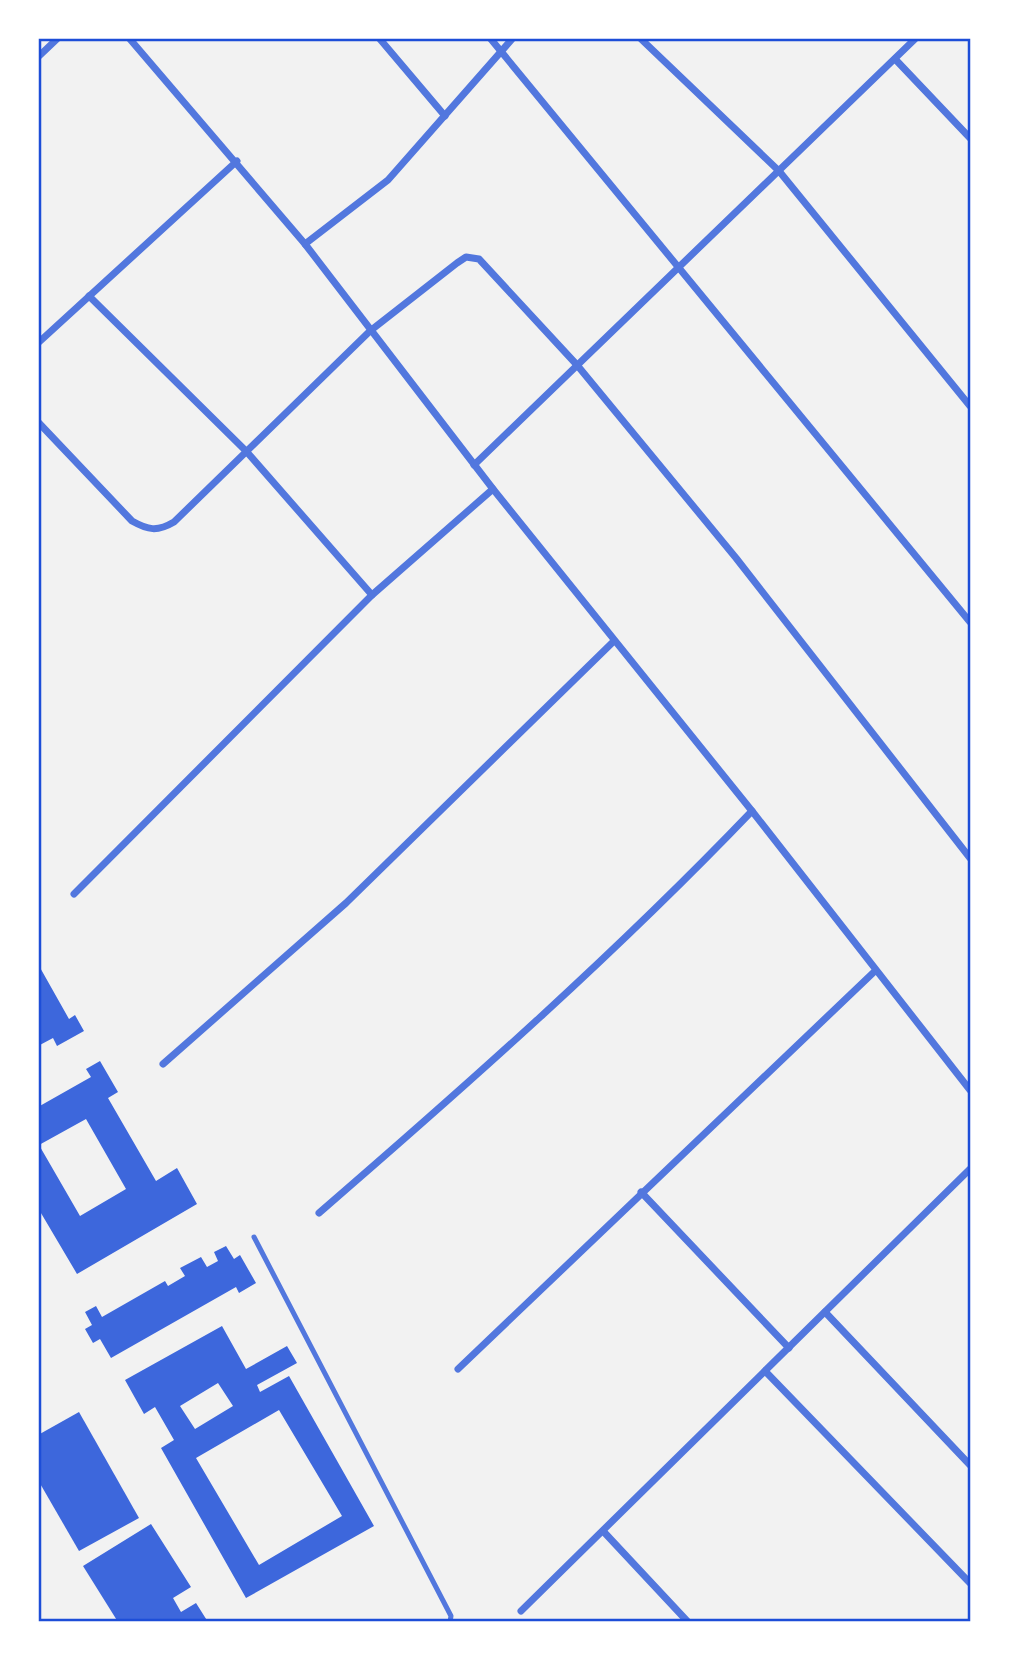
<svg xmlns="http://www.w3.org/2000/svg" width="1009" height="1660" viewBox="0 0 1009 1660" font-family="'Nunito Sans',sans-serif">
<rect width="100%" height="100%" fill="#f2f2f2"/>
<g fill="#3d67dc" fill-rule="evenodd">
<path d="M38 964 69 1019 75 1015 84 1031 57 1046 53 1038 38 1046Z"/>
<path d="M100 1061 118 1092 108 1098 156 1181 177 1168 197 1204 77 1274 38 1208V1107L91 1077 86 1069ZM86 1119 126 1189 80 1216 39 1145Z"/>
<path d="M226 1246 234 1259 240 1255 256 1283 239 1293 236 1287 111 1358 100 1339 93 1343 85 1329 92 1325 85 1312 96 1306 102 1317 165 1281 168 1286 185 1276 180 1268 201 1257 207 1267 218 1261 214 1252Z"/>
<path d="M222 1326 246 1369 287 1346 297 1363 257 1385 260 1392 289 1376 374 1526 246 1598 161 1448 174 1440 155 1407 144 1414 125 1380ZM218 1383 233 1406 195 1429 180 1406ZM279 1410 342 1516 259 1565 196 1458Z"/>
<path d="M79 1412 139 1518 79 1551 38 1480V1435Z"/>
<path d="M151 1524 191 1587 173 1598 181 1612 196 1603 208 1622H118L83 1566Z"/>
</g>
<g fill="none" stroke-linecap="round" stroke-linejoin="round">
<path stroke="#5277de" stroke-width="5" d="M254 1237 451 1616 450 1622"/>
<g stroke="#5277de" stroke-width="7">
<path d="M129 38 305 244 493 489 752 811 970 1090"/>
<path d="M379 38 445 116"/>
<path d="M490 38 970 622"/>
<path d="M640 38 779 171 970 406"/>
<path d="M38 57 58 38"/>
<path d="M895 59 970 138"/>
<path d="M305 244 388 180 513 38"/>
<path d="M89 296 246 451 372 595"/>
<path d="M38 343 237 161"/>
<path d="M38 422 132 521C148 530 157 532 174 522L370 331 457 263 466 257 479 259 577 365 736 558 970 858"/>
<path d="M474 465 916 38"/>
<path d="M74 894 372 595 493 489"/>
<path d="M163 1064 346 903 614 641"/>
<path d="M641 1192 789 1348"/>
<path d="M319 1213C467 1085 616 953 752 811"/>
<path d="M825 1312 970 1465"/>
<path d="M458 1369 875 971"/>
<path d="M765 1371 970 1583"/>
<path d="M603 1531 688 1622"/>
<path d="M521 1611 970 1169"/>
</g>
</g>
<rect width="1009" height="1660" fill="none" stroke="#ffffff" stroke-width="80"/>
<rect x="40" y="40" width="929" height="1580" fill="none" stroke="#1d4ed8" stroke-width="2.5"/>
</svg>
